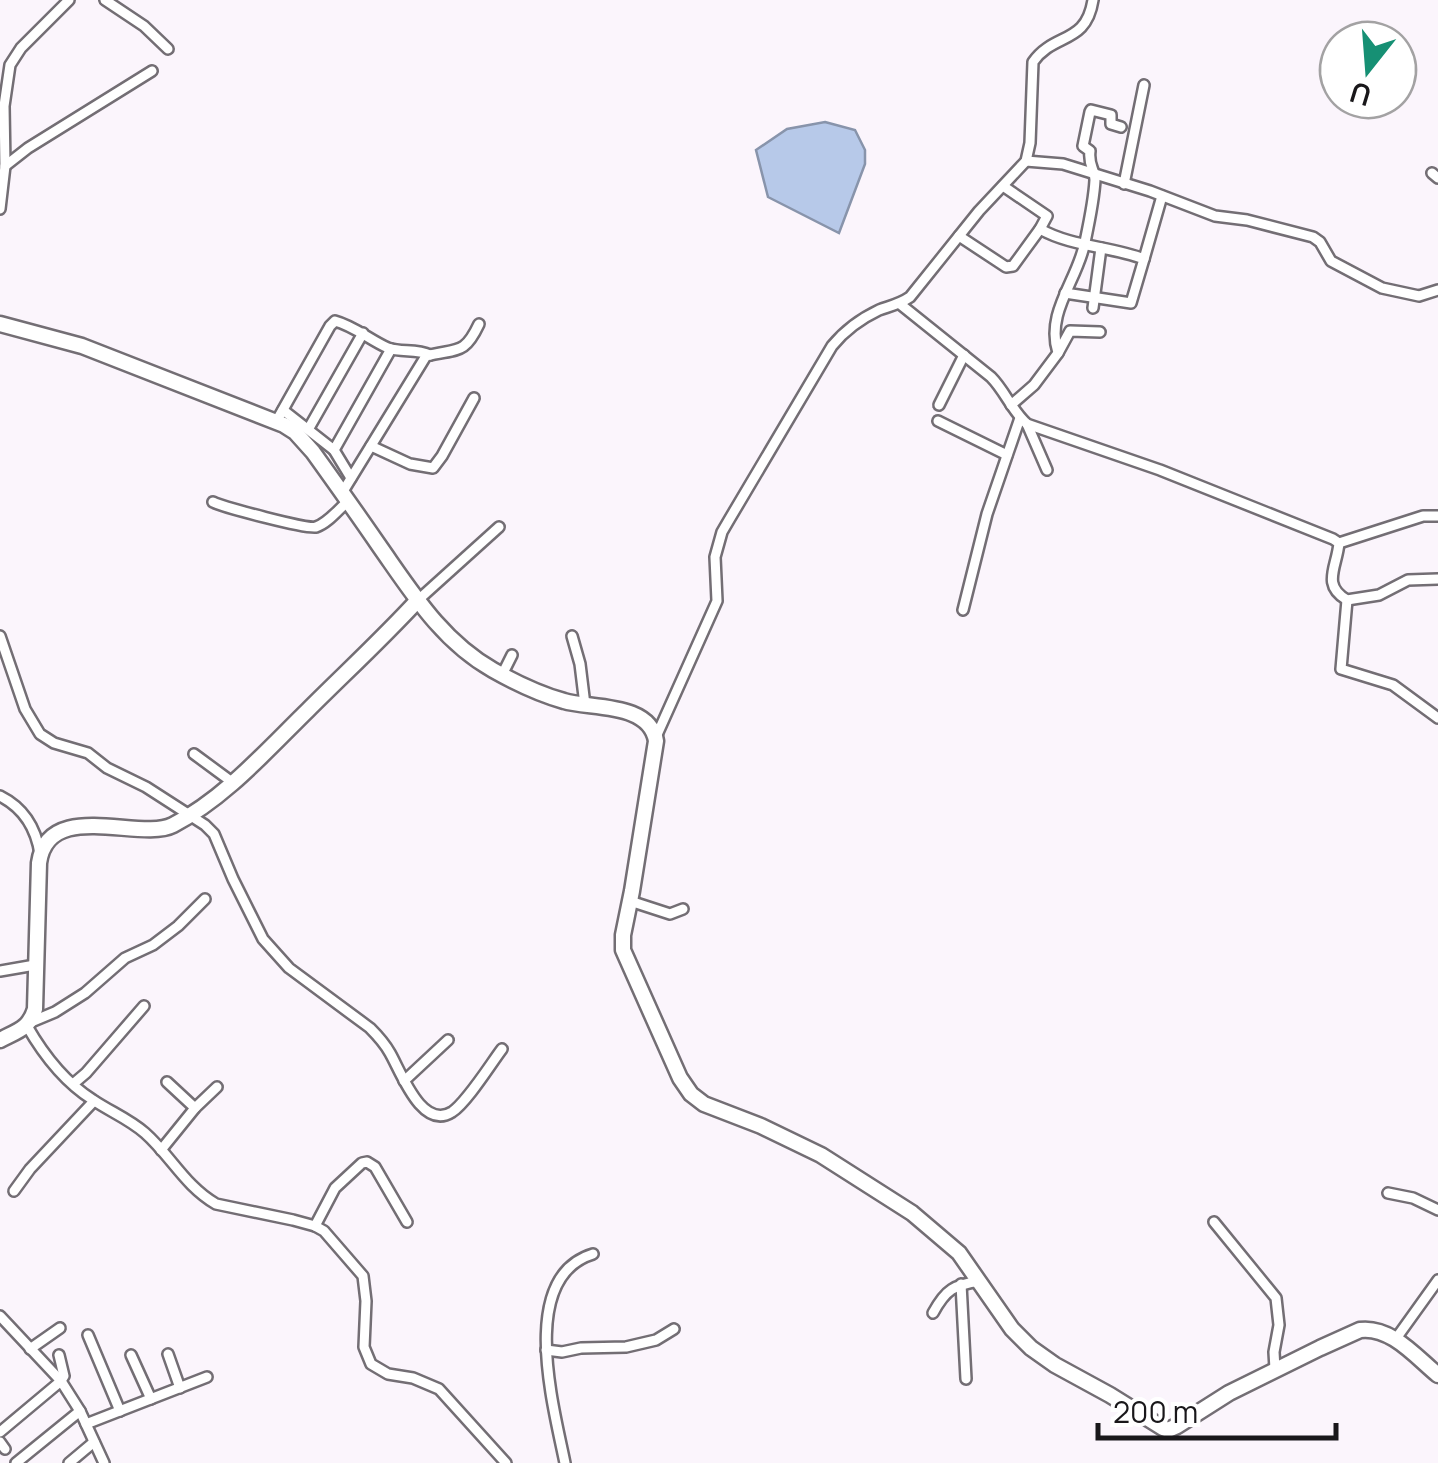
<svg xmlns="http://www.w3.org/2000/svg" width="1438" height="1463" viewBox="0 0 1438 1463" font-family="Manrope,sans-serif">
<rect width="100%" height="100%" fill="#fbf5fc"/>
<path fill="#b7c9e9" stroke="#8894ab" stroke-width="2.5" d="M825 122 855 130 865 150V164L839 233 768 197 756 150 787 129Z"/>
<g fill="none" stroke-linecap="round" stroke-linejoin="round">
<g stroke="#736e74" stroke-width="14">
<g id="street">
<path d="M105 0 144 26 168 49"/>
<path d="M1026 161 1063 164 1150 191 1215 216 1247 220 1313 237 1320 242 1331 261 1382 288 1419 296 1438 290"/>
<path d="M5 166 28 148 152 71"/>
<path d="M1432 173 1438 178"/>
<path d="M1124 184 1144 85"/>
<path d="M0 209 5 166 4 106 10 65 21 48 69 0"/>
<path d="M1040 229C1072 247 1110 246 1144 259L1131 303 1065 293"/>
<path d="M959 236 1006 267 1013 266 1040 229 1047 216 1003 186"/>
<path d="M1144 259 1162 196"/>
<path d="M900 304 991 377C1005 391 1012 411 1027 424L1160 470 1333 539 1339 543C1337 567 1321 585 1347 600L1379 595 1408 580 1438 579"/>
<path d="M1093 308 1101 248"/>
<path d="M1058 353 1070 331 1100 332"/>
<path d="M939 405 964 355"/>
<path d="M1011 405 1034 385 1058 353C1045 312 1078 280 1085 242 1089 223 1094 200 1095 180 1095 169 1088 166 1090 151L1083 146 1090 112 1091 110 1111 115V124L1121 127"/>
<path d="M283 410 334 450 391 349"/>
<path d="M938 421 1007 455"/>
<path d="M276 422 330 326 335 321C354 326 370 340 388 348 402 353 416 348 430 355"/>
<path d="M1027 424 1047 470"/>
<path d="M309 428 363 333"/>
<path d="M371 446 410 464 433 468 442 456 474 398"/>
<path d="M334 450 351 478"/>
<path d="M342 493 426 356C457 348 464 356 479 324"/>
<path d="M213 502C223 507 309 530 316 527 328 523 339 509 348 501"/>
<path d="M1339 543 1423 516H1438"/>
<path d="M1347 600 1341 669 1393 685 1438 718"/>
<path d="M417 601 499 527"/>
<path d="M963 610 987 514 1020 418"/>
<path d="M0 636 25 709 40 734 54 743 88 753 107 768 146 787 205 825 214 834 233 879 263 939 289 968 370 1028C378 1036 385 1044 390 1053 401 1072 422 1131 452 1112 467 1102 490 1065 502 1049"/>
<path d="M572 636 580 664 585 705"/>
<path d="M502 675 512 655"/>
<path d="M656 737 717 601 715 557 722 532 729 520 832 346C845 330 860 319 879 310 890 306 900 304 910 297L979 211 1026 161 1030 143 1033 62C1054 32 1086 45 1093 0"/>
<path d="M194 754 232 782"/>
<path d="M0 796C24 808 36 828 40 854"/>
<path d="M630 901 670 914 683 909"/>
<path d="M0 971 35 965"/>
<path d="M31 1022 55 1012 85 993 125 958 153 945 178 926 205 899"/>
<path d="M27 1026C43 1054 66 1083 93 1100 111 1112 129 1119 145 1133 171 1156 185 1186 216 1204L293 1220 315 1226 324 1231 363 1276 366 1301 364 1347 371 1364 388 1374 413 1378 439 1389 506 1463"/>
<path d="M404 1081 448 1040"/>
<path d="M167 1082 195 1108"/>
<path d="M73 1084 86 1073 144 1006"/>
<path d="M161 1150 195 1108 217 1087"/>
<path d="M14 1191 30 1169 94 1101"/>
<path d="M1388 1193 1413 1198 1438 1210"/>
<path d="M1214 1222 1276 1298 1279 1325 1274 1352 1275 1369"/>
<path d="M315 1226 335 1188 362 1163 367 1162 375 1167 407 1222"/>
<path d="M961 1284 966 1379"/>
<path d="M933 1313C946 1289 954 1285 980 1281"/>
<path d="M0 1316 61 1381 0 1432"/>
<path d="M88 1335 120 1411"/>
<path d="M1395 1340 1438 1280"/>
<path d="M30 1349 60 1328"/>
<path d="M546 1350 562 1352 581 1348 626 1347 656 1340 674 1329"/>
<path d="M168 1354 180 1388"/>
<path d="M131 1355 151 1399"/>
<path d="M80 1411 104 1463"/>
<path d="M86 1424 207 1377"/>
<path d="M0 1442 5 1449"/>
<path d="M16 1463 80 1411 61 1381 64 1376 59 1355"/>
<path d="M69 1463 94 1442"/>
<path d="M565 1463C554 1408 517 1277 593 1254"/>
</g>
</g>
<g stroke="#736e74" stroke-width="19">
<g id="secondary">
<path d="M0 324 82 346 284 425 295 432 313 452C336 484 358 515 380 547 413 594 442 641 493 670 516 683 539 694 564 701 590 709 650 702 656 741L632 891 623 935V950L680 1078 691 1094 704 1104 761 1126 821 1155 912 1213 959 1253 1012 1329 1031 1348 1055 1365 1110 1395 1163 1428 1168 1430 1177 1426 1229 1393 1320 1348 1360 1330C1391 1326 1416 1357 1438 1375"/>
<path d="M0 1040C17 1031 29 1029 35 1009L39 863C48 798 140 842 173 825 225 798 267 750 308 710 344 674 382 639 417 601"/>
</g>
</g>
<use href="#street" stroke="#fff" stroke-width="9"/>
<use href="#secondary" stroke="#fff" stroke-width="14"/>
</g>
<g transform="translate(1368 70) rotate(197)"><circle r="48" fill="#ffffff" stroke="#a3a2a3" stroke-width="2.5"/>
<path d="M0-8L18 38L0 25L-18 38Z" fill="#169074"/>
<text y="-15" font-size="28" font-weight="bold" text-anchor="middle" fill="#19171a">U</text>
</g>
<path d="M1098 1423v15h238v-15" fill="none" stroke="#19171a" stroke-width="5"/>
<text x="1113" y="1423" font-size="30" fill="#19171a" stroke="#ffffff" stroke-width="8" paint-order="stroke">200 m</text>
</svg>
